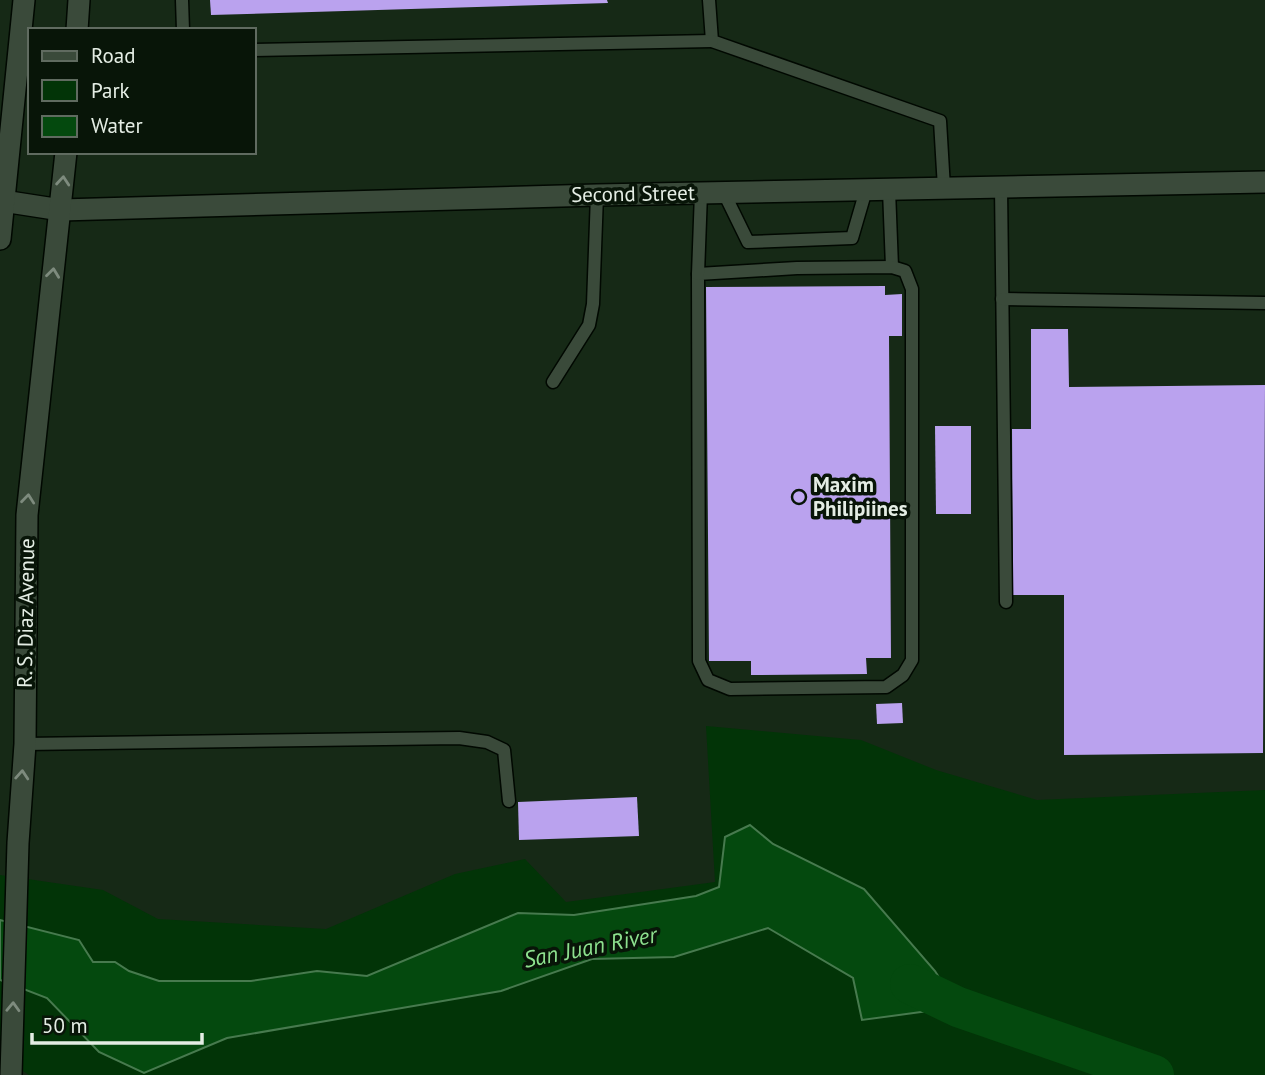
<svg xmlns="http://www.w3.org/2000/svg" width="1265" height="1075" viewBox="0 0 1265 1075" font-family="'PT Sans',sans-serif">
<rect width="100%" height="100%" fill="#111f11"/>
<path fill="#162916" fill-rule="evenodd" d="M0 0H1265V1075H0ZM30 30H254V152H30Z"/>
<path fill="#023407" d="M706 726 861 740 936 770 1037 800 1265 790V1075H29L0 1056V875L103 890 158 919 326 929 455 874 525 859 566 902 715 882Z"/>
<path fill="#04490e" stroke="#477a4e" stroke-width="2" d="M750 825 773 844 864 889 935 971 958 1007 862 1020 853 978 768 928 674 957 592 959 501 991 227 1038 144 1073 99 1052 47 998 0 980V920L79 940 93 962H115L129 971 159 981H251L317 971 367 976 518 913 574 915 696 896 719 887 725 837Z"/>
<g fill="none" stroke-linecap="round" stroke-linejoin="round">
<path stroke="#04490e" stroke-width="40" d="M910 984 958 1007 1154 1075"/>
</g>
<g fill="#baa2ee">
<path d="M210 0H607L608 3 211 15Z"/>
<path d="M885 286V295L902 294V336H889L891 658H866L867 674 751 675V661H709L706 287Z"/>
<path d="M1031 329H1068L1069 387 1265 385 1263 753 1064 755V595H1013L1012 429H1031Z"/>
<path d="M935 426H971V514H936Z"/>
<path d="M902 703 903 723 877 724 876 704Z"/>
<path d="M637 797 639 836 519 840 518 802Z"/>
</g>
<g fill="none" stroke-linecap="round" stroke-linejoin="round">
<g stroke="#010801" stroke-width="15">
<g id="service">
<path d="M182 0 183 30"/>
<path d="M709 0 712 41 940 121 944 188"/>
<path d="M254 50 712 41"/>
<path d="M1001 187 1006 602"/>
<path d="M889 190 892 267"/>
<path d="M724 193 748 242 852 238 866 190"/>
<path d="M892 267 905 271 912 289V660L903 675 886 687 730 689 708 680 699 661 698 274 797 268Z"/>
<path d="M698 274 701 193"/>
<path d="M1002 299 1265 303"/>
<path d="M553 382 589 325 593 304 597 195"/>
<path d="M25 744 459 738 487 742 504 750 509 801"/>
</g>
</g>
<g stroke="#010801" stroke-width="24">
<g id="tertiary">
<path d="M77 30 79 0"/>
<path d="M3 201 61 210 597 195 1265 182"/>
<path d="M0 239 24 0"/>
<path d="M11 1075 18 843 25 744 27 515 66 152"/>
</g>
</g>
<use href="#service" stroke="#3a4a3a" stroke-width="12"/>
<use href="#tertiary" stroke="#3a4a3a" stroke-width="21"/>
</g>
<defs><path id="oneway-chevron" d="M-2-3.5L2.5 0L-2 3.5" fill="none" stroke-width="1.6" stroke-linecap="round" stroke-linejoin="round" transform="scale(1.75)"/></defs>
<g stroke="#7e8b7e">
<use href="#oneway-chevron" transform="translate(63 181) rotate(-85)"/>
<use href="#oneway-chevron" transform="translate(53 273) rotate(-83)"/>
<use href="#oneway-chevron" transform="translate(28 499) rotate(-84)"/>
<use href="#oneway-chevron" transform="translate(22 775) rotate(-86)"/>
<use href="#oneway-chevron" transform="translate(13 1007) rotate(-88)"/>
</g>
<circle fill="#c0a8f3" stroke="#081508" stroke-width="2.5" cx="799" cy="497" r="7"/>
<g text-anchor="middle" stroke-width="7" stroke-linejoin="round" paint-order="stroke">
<g font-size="21" fill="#e4ede4" stroke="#081508">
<text transform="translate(633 194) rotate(-1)" y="7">Second Street</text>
<text transform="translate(26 613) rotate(-89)" y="7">R. S. Diaz Avenue</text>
</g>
<g font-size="21" font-weight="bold" fill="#e4ede4" stroke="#081508" text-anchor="start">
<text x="813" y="492">Maxim<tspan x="813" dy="24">Philipiines</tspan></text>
</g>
<g font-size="23" font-style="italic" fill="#8de18e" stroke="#081508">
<text transform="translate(590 947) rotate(-11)" y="8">San Juan River</text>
</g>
</g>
<rect x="28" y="28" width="228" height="126" fill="#081508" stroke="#606b60" stroke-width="2"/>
<rect x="42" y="51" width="35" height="10" fill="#3a4a3a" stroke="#606b60" stroke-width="2"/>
<text x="91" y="63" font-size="21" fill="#e4ede4">Road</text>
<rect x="42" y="80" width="35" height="21" fill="#023407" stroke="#606b60" stroke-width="2"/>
<text x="91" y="98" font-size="21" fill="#e4ede4">Park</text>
<rect x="42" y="116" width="35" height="21" fill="#04490e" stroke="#606b60" stroke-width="2"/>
<text x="91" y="133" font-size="21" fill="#e4ede4">Water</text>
<path d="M32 1033v10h170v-10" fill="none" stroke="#e4ede4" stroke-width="3.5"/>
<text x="42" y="1033" font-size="21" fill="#e4ede4" stroke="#081508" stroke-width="5" paint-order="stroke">50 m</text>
</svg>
